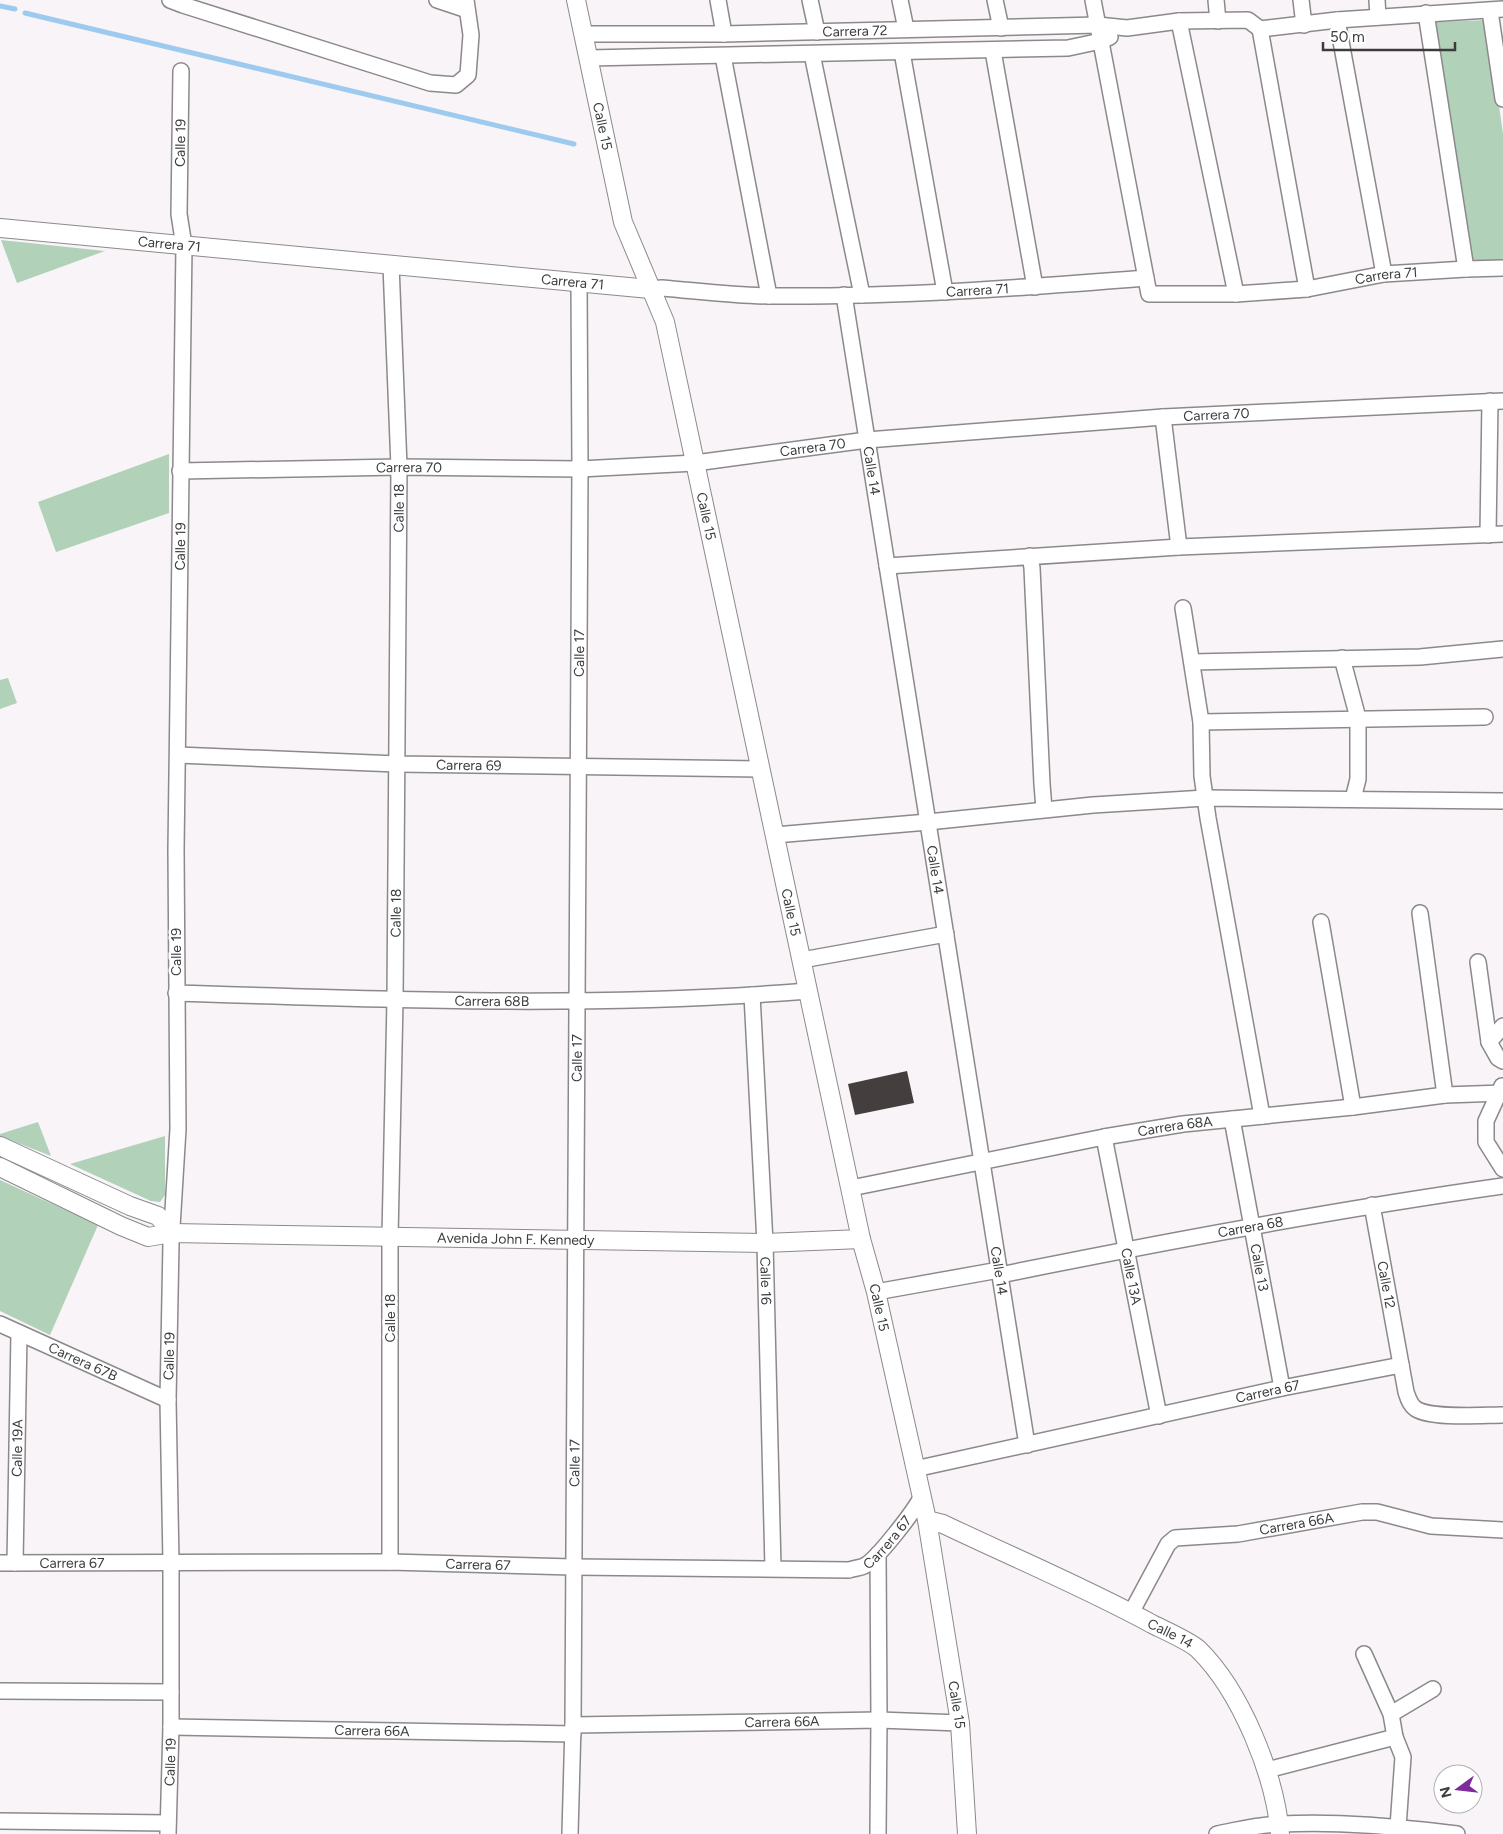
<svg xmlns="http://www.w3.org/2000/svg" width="1503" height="1834" viewBox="0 0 1503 1834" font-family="Figtree,sans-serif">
<rect width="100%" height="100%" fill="#f8f4f8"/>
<g fill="#b1d1b8">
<path d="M1487 20 1503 134V264H1472L1436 22Z"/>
<path d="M1 240 105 251 17 283Z"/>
<path d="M169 454V513L56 552 38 502Z"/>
<path d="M8 678 17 703 0 709V680Z"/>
<path d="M38 1122 51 1156 0 1136V1134Z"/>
<path d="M165 1136V1195L160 1202 151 1201 70 1164Z"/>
<path d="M0 1180 98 1225 50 1335 0 1311Z"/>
</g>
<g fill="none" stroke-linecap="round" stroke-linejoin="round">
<g stroke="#9ecaef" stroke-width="5">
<path d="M0 6 15 9"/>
<path d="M25 13 574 144"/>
</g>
</g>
<path fill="#443f3e" d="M907 1071 914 1103 855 1115 848 1084Z"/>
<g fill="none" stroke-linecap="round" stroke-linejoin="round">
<g stroke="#8c898c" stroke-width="18">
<g id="minor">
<path d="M170 0 183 5 430 83 456 85 468 75 471 35 466 0"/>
<path d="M437 0 467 10"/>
<path d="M718 0 724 34"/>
<path d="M810 0 817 32"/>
<path d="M900 0 906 29"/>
<path d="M995 0 1001 28"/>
<path id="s1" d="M1093 0 1149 294H1236L1307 289 1384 274 1466 269 1503 268"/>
<path d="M1216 0 1218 21"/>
<path d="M1301 0 1304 25"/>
<path d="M1377 0 1378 17"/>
<path d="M1490 11 1503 99"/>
<path d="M1426 13 1466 269"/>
<path d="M1337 20 1384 274"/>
<path d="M1179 21 1236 294"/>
<path d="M1260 29 1307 289"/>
<path id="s2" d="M583 34H724L1098 25 1127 28 1179 21 1248 20 1260 29 1337 20 1503 9"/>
<path d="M993 51 1035 287"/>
<path d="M902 52 945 292"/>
<path d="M812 54 862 295"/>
<path d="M723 56 769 296"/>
<path d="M588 58 1068 48 1101 41 1110 37"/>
<path id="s3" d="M650 289 662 288C698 291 735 296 771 296 896 297 1021 288 1146 278"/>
<path id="s4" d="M844 295 1027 1445"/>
<path d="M1163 417 1179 547"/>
<path id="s5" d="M180 471 399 467 580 469 695 463 867 440 1163 417 1503 401"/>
<path d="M1488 535 1490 401"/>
<path d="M1030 556 1032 568 1042 784 1044 809"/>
<path d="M887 566 1179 547 1503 534"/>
<path d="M1183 608 1201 722 1202 776 1208 818 1262 1116"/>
<path d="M1342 658 1358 718V779L1353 799"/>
<path d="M1192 662 1420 657 1503 649"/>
<path d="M1201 722 1485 717"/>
<path id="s6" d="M178 755 397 764 761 769"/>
<path d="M775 835 928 822 1093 805 1205 798 1503 801"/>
<path d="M1420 913 1445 1095"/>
<path d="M1321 922 1353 1107"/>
<path d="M802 960 946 934"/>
<path d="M1478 962 1489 1042 1498 1058 1503 1061"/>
<path id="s7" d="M176 993C387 1000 598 1008 808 991"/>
<path id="s8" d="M752 995 765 1243 773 1568"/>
<path d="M1489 1042 1503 1026"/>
<path d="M1502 1086 1486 1121V1142L1503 1169"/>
<path id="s9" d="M1232 1119 1282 1388"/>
<path id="s10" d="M1104 1137 1159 1416"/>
<path id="s11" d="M851 1188 1104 1137 1183 1124 1353 1107 1445 1095 1503 1093"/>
<path id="s12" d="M1372 1205 1406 1392C1408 1398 1410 1405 1416 1409 1432 1419 1483 1415 1503 1415"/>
<path id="s13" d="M1000 1275C1167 1241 1334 1210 1503 1186"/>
<path d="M876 1292 999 1270"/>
<path id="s14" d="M0 1324 168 1400"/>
<path id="s15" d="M915 1469 1282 1388 1401 1365"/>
<path id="s16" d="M390 1562V1237L395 1000 399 467 391 265"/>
<path id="s17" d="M0 1563 390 1562 573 1567 849 1570C854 1568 860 1568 864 1566 877 1560 915 1510 922 1496"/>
<path id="s18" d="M15 1563 19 1333"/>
<path id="s19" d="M1131 1613 1168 1544 1175 1538 1238 1534 1362 1512H1377L1431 1526 1503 1530"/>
<path d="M1364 1654 1391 1714 1395 1737 1403 1757 1398 1827"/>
<path d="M0 1691 171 1692"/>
<path d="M1391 1714 1433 1689"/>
<path id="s20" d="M573 1725 879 1720 960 1723"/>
<path id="s21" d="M171 1727 573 1734"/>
<path d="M1267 1770 1395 1737"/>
<path d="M0 1821 168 1823"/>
<path id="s22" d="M168 1834 171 1727V1563L168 1400 171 1243 178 1129 176 850 184 246 179 214 181 71"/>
<path id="s23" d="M570 1834 573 1725 580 469 579 282"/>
<path d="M878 1834 879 1720 878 1554"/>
<path d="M1217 1834C1238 1830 1260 1824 1281 1824 1340 1821 1399 1827 1457 1834"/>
</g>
</g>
<g stroke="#8c898c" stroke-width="20">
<g id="tertiary">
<path id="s24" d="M576 0 623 222 665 322 861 1239 876 1292 927 1520 960 1723 967 1834"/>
<path id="s25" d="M0 228 650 289"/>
<path d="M0 1146 130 1206 158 1216 172 1233"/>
<path id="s26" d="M0 1167 121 1226 148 1237 172 1233 765 1243 861 1239"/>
<path id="s27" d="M927 1520 943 1524C1012 1557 1084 1587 1152 1624 1164 1630 1189 1641 1198 1649 1241 1691 1275 1775 1280 1834"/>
</g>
</g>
<use href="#minor" stroke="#fff" stroke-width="15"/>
<use href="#tertiary" stroke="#fff" stroke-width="18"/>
</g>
<g text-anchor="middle" stroke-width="5" stroke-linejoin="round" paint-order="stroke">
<g font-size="14" fill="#3d3c3d" stroke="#fff">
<text dy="5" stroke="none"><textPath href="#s2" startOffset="272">Carrera 72</textPath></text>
<text dy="5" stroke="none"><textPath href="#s24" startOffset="129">Calle 15</textPath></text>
<text dy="5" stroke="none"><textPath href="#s22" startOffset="1692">Calle 19</textPath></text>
<text dy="5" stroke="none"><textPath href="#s25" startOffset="170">Carrera 71</textPath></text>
<text dy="5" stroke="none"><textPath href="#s1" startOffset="538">Carrera 71</textPath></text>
<text dy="5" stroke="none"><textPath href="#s25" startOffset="575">Carrera 71</textPath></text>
<text dy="5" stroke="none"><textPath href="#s3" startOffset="328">Carrera 71</textPath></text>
<text dy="5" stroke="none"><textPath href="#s5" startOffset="1039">Carrera 70</textPath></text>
<text dy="5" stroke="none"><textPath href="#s5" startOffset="634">Carrera 70</textPath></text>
<text dy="5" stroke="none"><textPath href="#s5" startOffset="229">Carrera 70</textPath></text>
<text dy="5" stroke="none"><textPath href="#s4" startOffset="178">Calle 14</textPath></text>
<text dy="5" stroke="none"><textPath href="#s16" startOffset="1054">Calle 18</textPath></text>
<text dy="5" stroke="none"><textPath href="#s24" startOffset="534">Calle 15</textPath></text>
<text dy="5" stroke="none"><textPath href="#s22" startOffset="1288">Calle 19</textPath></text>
<text dy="5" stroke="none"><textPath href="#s23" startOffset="1181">Calle 17</textPath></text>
<text dy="5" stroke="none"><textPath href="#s6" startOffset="291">Carrera 69</textPath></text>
<text dy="5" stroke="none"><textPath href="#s4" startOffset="582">Calle 14</textPath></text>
<text dy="5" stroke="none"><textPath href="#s24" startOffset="939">Calle 15</textPath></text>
<text dy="5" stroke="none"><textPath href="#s16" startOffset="649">Calle 18</textPath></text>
<text transform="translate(176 952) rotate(-90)" y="5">Calle 19</text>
<text dy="5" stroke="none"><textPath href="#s7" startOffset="316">Carrera 68B</textPath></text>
<text dy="5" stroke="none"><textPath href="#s23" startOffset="776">Calle 17</textPath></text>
<text dy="5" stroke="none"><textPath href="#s11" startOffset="330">Carrera 68A</textPath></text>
<text dy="5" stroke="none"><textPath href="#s13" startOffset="255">Carrera 68</textPath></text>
<text dy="5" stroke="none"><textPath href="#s26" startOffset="532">Avenida John F. Kennedy</textPath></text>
<text dy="5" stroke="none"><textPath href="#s9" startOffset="151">Calle 13</textPath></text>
<text dy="5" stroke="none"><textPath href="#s4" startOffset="988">Calle 14</textPath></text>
<text dy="5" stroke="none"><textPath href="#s10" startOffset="142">Calle 13A</textPath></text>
<text dy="5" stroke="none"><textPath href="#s8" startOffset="286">Calle 16</textPath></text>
<text dy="5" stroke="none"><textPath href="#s12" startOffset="81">Calle 12</textPath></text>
<text dy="5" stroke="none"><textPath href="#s24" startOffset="1344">Calle 15</textPath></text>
<text transform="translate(390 1318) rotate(-90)" y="5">Calle 18</text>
<text dy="5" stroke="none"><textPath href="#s22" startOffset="478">Calle 19</textPath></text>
<text dy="5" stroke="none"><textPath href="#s14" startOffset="91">Carrera 67B</textPath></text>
<text dy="5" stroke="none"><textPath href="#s15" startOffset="361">Carrera 67</textPath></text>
<text dy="5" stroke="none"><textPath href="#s18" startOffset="115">Calle 19A</textPath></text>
<text dy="5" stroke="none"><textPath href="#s23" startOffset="371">Calle 17</textPath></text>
<text dy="5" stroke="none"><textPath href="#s19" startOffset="210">Carrera 66A</textPath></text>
<text dy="5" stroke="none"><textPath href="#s17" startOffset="898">Carrera 67</textPath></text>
<text dy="5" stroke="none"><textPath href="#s17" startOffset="72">Carrera 67</textPath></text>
<text dy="5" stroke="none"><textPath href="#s17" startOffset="478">Carrera 67</textPath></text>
<text dy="5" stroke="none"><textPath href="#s27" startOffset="269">Calle 14</textPath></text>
<text dy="5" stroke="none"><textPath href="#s24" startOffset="1749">Calle 15</textPath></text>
<text dy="5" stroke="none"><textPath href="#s20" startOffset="209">Carrera 66A</textPath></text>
<text dy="5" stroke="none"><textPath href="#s21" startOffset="201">Carrera 66A</textPath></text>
<text dy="5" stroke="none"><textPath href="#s22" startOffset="72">Calle 19</textPath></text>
</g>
</g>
<g transform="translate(1458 1789) rotate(255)"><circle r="24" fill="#ffffff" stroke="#b1b1b1"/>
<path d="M0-4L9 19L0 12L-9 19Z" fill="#7e2b9b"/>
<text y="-8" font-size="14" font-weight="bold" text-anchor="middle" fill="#3d3c3d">N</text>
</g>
<path d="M1323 42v8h132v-8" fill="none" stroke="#3d3c3d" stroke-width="2.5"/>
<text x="1330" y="42" font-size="15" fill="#3d3c3d" stroke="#ffffff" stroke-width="4" paint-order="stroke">50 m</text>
</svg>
